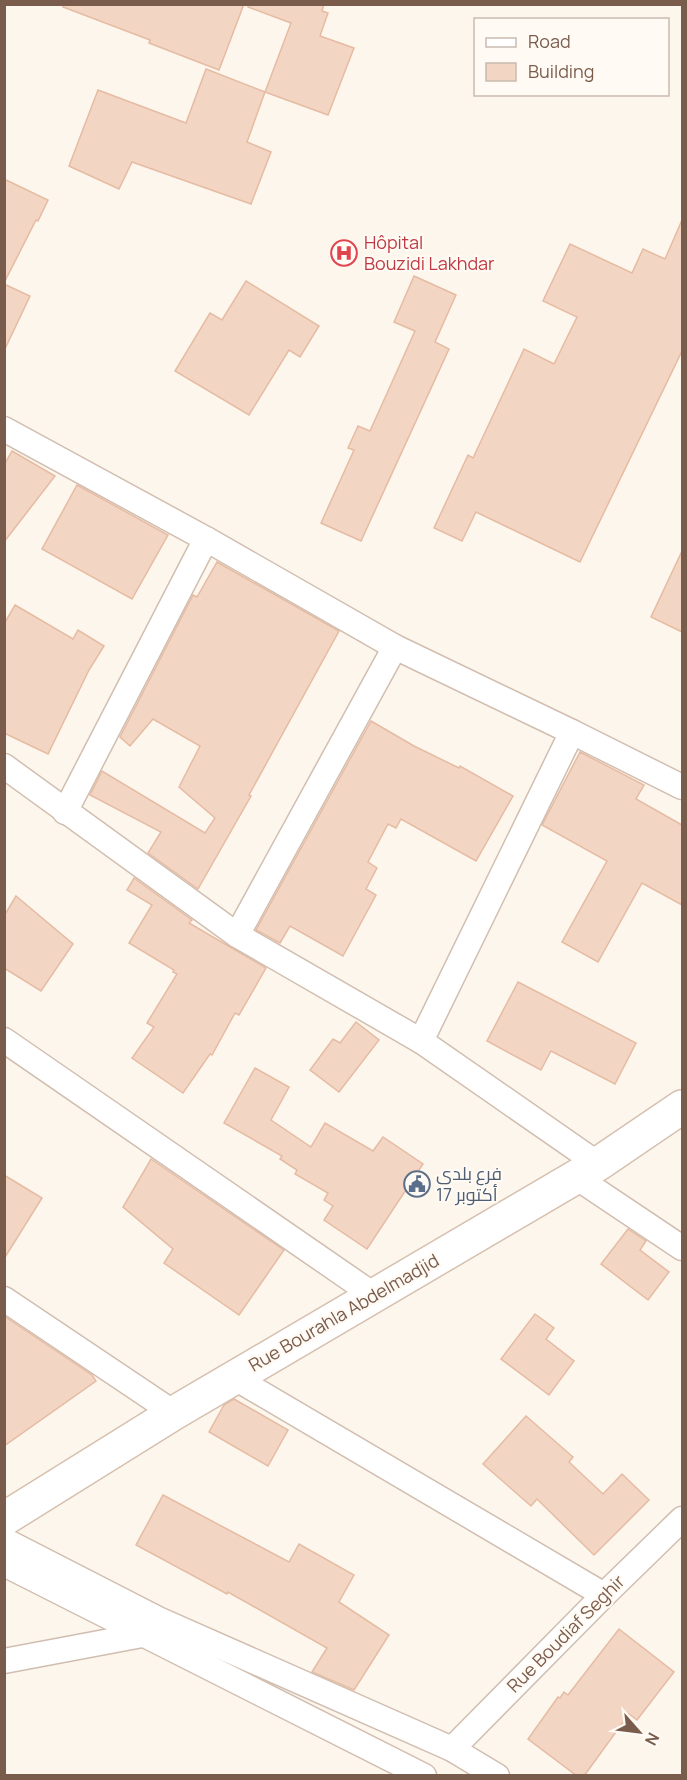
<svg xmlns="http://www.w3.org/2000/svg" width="687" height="1780" viewBox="0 0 687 1780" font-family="Manrope,Cairo,sans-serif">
<rect width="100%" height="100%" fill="#fdf6ec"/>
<g fill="#f3d5c3" stroke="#e6bba3" stroke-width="1.5">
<path d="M63 4H244L219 70 149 43 150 40 63 7Z"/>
<path d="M248 4H324L322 11 328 13 320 36 354 48 328 115 265 92 291 23 248 7Z"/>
<path d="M206 69 265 92 247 142 271 152 251 204 132 162 119 189 69 166 98 90 186 123Z"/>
<path d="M4 179 48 200 38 221 36 220 4 283Z"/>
<path d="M682 220V351L580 562 476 512 462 541 434 528 468 455 473 458 524 349 554 364 577 317 543 301 570 244 632 273 643 249 665 259Z"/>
<path d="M414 276 456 295 435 342 449 349 361 541 321 523 354 450 348 448 358 426 370 431 415 331 394 322Z"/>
<path d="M246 281 319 326 300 357 289 350 249 415 175 371 210 313 222 320Z"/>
<path d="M4 284 30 296 4 351Z"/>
<path d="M12 451 55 476 4 542V465Z"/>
<path d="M77 485 168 535 132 599 42 549Z"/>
<path d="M682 551V632L651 617Z"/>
<path d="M217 562 339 631 249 795 251 796 198 889 148 853 161 832 90 795 102 771 205 833 215 818 179 787 200 746 153 719 130 746 120 737 193 595 197 597Z"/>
<path d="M15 605 73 639 78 630 104 646 89 670 48 754 4 733V624Z"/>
<path d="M371 721 414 746 459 768 460 766 513 796 476 861 401 819 396 828 388 824 368 862 377 868 366 889 376 895 343 956 290 926 280 943 256 930Z"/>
<path d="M580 752 644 785 636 799 682 825V905L642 883 598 962 562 942 607 861 542 825Z"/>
<path d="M134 878 192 920 189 923 266 968 239 1015 235 1013 212 1055 210 1054 183 1093 132 1058 154 1027 147 1023 177 974 173 972 174 970 129 943 152 905 127 890Z"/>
<path d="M16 896 73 944 41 991 4 968V916Z"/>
<path d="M518 982 636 1043 615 1084 551 1051 541 1070 487 1041Z"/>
<path d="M356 1022 379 1040 339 1092 310 1070 333 1039 340 1043Z"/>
<path d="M255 1068 289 1087 271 1120 311 1147 325 1123 373 1151 383 1137 423 1164 367 1249 324 1220 333 1206 324 1200 328 1193 295 1174 297 1170 280 1159 282 1156 224 1123Z"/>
<path d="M151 1159 284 1250 239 1315 164 1263 173 1249 123 1207Z"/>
<path d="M4 1175 42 1198 4 1259Z"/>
<path d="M628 1229 646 1241 640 1250 669 1272 648 1300 601 1264Z"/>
<path d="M535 1314 554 1328 546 1339 574 1361 549 1395 501 1359Z"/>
<path d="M4 1316 92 1375 96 1381 4 1446Z"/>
<path d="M234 1399 288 1430 268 1466 209 1432 224 1405Z"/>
<path d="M526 1416 573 1457 569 1462 603 1494 622 1474 649 1500 594 1555 537 1499 531 1506 483 1464Z"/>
<path d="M163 1495 289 1562 299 1544 354 1575 339 1602 389 1635 354 1690 312 1672 327 1648 228 1592 227 1594 136 1545Z"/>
<path d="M619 1629 674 1672 637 1720 629 1714 584 1776H577L528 1739 558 1697 560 1698 564 1692 568 1695Z"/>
</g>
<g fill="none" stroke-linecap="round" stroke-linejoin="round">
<g stroke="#d1beb0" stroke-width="27">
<g id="street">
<path d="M4 429 206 539"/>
<path d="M572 732 682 787"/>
<path d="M4 766 237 935 421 1041 598 1164"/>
<path d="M65 812 206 539 395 647"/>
<path d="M237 935 395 647 572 732 421 1041"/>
<path d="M4 1040 375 1296"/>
<path d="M576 1177 682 1248"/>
<path d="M4 1299 174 1413"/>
<path d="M235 1378 604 1595"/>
<path d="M4 1540 158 1619 452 1749 497 1776"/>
<path d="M4 1564 424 1776"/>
<path d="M4 1661 142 1635"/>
<path d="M452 1749 604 1595 682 1519"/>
</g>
</g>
<g stroke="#d6c0b0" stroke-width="36">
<path id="secondary" d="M4 1519 174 1413 598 1164 682 1107"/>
</g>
<use href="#street" stroke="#fff" stroke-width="24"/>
<use href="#secondary" stroke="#fff" stroke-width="33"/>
</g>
<defs>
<g id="hospital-ring" transform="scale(1.35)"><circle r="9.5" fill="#fffaf3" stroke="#e0444e" stroke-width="1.5"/><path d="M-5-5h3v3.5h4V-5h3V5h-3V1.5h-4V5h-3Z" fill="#e0444e"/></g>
<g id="civic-ring" transform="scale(1.35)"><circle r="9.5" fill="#fffaf3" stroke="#5c6f8a" stroke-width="1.5"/><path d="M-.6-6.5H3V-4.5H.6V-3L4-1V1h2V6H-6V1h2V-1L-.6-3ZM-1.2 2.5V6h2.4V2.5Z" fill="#5c6f8a"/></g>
</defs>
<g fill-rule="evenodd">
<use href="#hospital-ring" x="344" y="253"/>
<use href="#civic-ring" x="417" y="1184"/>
</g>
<g text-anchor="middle" stroke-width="4.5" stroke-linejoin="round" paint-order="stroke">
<g font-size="18" fill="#be3a42" stroke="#fffaf3" text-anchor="start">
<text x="364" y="249">Hôpital<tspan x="364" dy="21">Bouzidi Lakhdar</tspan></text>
</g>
<g font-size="18" fill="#4e5e75" stroke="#fffaf3" text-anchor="start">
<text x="436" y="1180">فرع بلدي<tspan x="436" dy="21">17 أكتوبر</tspan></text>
</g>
<g font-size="18" fill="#7a5c4d" stroke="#fffaf3">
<text transform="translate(344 1313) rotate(-30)" y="6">Rue Bourahla Abdelmadjid</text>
<text transform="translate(566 1634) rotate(-45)" y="6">Rue Boudiaf Seghir</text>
</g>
</g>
<rect width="687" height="1780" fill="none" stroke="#7a5c4d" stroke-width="12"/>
<rect x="474" y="18" width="195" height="78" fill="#fffaf3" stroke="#cabbb1" stroke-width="1.5"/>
<rect x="486" y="38" width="30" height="9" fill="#ffffff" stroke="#cabbb1" stroke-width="1.5"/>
<text x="528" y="48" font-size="18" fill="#7a5c4d">Road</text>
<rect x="486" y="63" width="30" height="18" fill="#f3d5c3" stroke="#cabbb1" stroke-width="1.5"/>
<text x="528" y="78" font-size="18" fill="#7a5c4d">Building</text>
<g transform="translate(639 1732) rotate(118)" stroke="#fffaf3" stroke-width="4.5" paint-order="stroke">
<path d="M0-4.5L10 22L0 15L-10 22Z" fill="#7a5c4d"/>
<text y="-9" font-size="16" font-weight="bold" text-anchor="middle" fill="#7a5c4d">N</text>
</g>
</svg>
